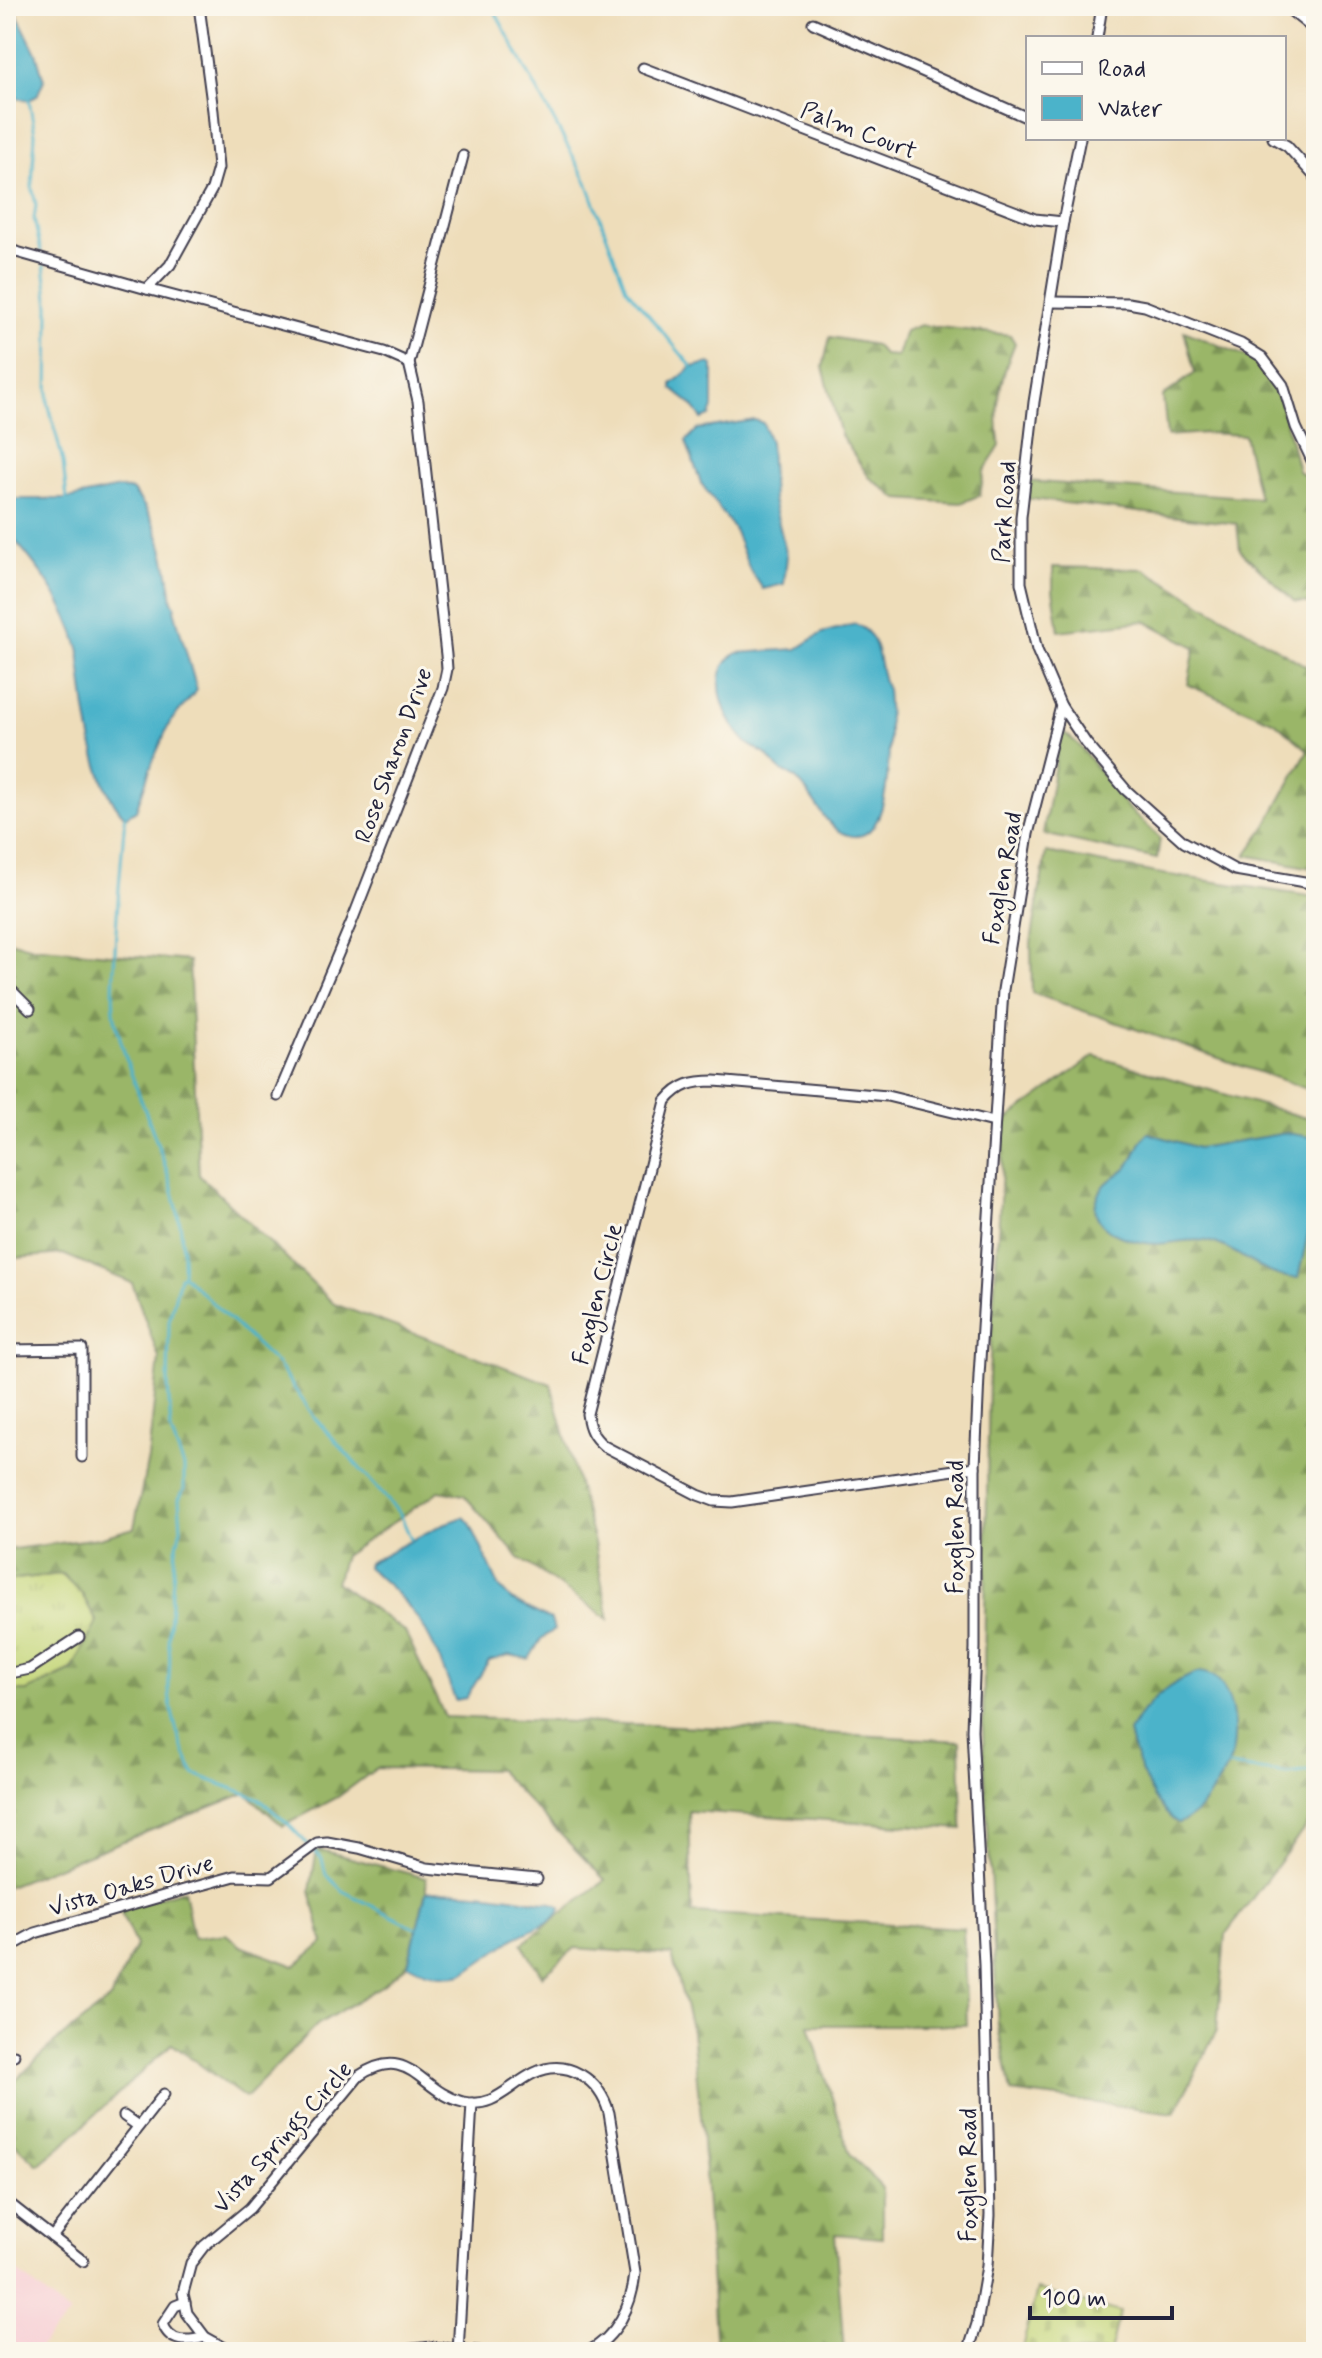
<svg xmlns="http://www.w3.org/2000/svg" width="1322" height="2358" viewBox="0 0 1322 2358" font-family="Mynerve,sans-serif">
<defs>
<pattern id="grass-tufts" width="24" height="20" patternUnits="userSpaceOnUse" patternTransform="scale(2)"><rect width="24" height="20" fill="#c3d577"/><path d="M3 7l-1-3M5 7V3M7 7l1-3M15 17l-1-3M17 17v-4M19 17l1-3" fill="none" stroke="#a7b768"/></pattern>
<pattern id="forest-firs" width="22" height="20" patternUnits="userSpaceOnUse" patternTransform="scale(2)"><rect width="22" height="20" fill="#9ab668"/><path d="M5 1l3.5 6h-7zM16 11l3.5 6h-7z" fill="#7d9457"/></pattern>
<pattern id="cemetery-stones" width="16" height="16" patternUnits="userSpaceOnUse" patternTransform="scale(2)"><rect width="16" height="16" fill="#c3d577"/><path d="M2 7V4a2 2 0 0 1 4 0v3zM10 15v-3a2 2 0 0 1 4 0v3z" fill="#a7b768"/></pattern>
</defs>
<rect width="100%" height="100%" fill="#fbf7ec"/>
<filter id="ink" filterUnits="userSpaceOnUse"><feTurbulence type="fractalNoise" baseFrequency=".0125" numOctaves="2"/><feDisplacementMap in="SourceGraphic" scale="16" xChannelSelector="R" yChannelSelector="G"/><feConvolveMatrix kernelMatrix="1 2 1 2 8 2 1 2 1" color-interpolation-filters="sRGB"/></filter>
<filter id="wash" filterUnits="userSpaceOnUse"><feTurbulence type="fractalNoise" baseFrequency=".006" numOctaves="4" result="noise"/><feDisplacementMap in="SourceGraphic" scale="32" xChannelSelector="R" yChannelSelector="G"/><feGaussianBlur stdDeviation="1.8" result="paint"/><feColorMatrix in="noise" values="0 0 0 0 0 0 0 0 0 0 0 0 0 0 0 0 0 1.4 0 .05"/><feComposite in="paint" operator="in"/></filter>
<g filter="url(#wash)">
<rect width="100%" height="100%" fill="#eeddba"/>
<path fill="#f7cfd5" d="M6 2263 70 2314 35 2352H6Z"/>
<path fill="url(#grass-tufts)" stroke="#727c59" stroke-width="2" d="M62 1574 82 1594 97 1622 72 1670 27 1691H6V1580Z"/>
<g fill="url(#forest-firs)" stroke="#5e6c52" stroke-width="2">
<path d="M921 325 1010 335 1015 343C1000 379 993 408 1000 446L984 471 980 495 961 503 898 499 869 477 841 435 823 367 830 337 875 345 884 355 897 356 905 331Z"/>
<path d="M1184 331 1255 360 1279 394 1298 471 1316 484V604L1294 601 1240 550 1237 524 1023 498 1025 481 1259 498 1244 435 1206 433 1167 436 1163 396 1195 373Z"/>
<path d="M1053 567 1144 569 1316 672V869L1246 855 1263 831 1308 750 1275 722 1188 685 1195 647 1145 621 1059 631 1053 590Z"/>
<path d="M1061 730 1078 744 1127 807 1160 838 1157 859 1043 834Z"/>
<path d="M1046 852 1156 873 1316 897V1092L1032 993 1031 943Z"/>
<path d="M6 940 30 947 189 961 199 1175 334 1304 551 1384 594 1543 609 1619 519 1558 464 1495 439 1491 344 1556 336 1582 405 1632 445 1717 753 1729 960 1741 962 1829 689 1811 692 1913 963 1928 967 2025H809L850 2154 882 2188V2238L835 2234 844 2352H716L702 2126 692 2032 672 1955 575 1948 542 1976 522 1944 605 1880 498 1770 377 1768 338 1797 283 1826 246 1793 6 1887V1691H27L72 1670 97 1622 82 1594 62 1574 6 1580V1550L99 1538 134 1528 148 1458 159 1358 132 1283 63 1254 6 1259Z"/>
<path d="M1094 1056 1316 1121V1819L1310 1821 1225 1935 1217 2030 1175 2113 1011 2092 998 2027 983 1733 989 1375 1005 1121Z"/>
<path d="M317 1849 426 1878V1892L408 1964 383 1985 317 2025 245 2098 172 2044 67 2141 38 2165 6 2135V2097L11 2085 54 2043 110 1999 136 1945 119 1909 184 1890 193 1938 226 1934 241 1946 295 1966 323 1943 310 1890Z"/>
</g>
<path fill="url(#cemetery-stones)" stroke="#727c59" stroke-width="2" d="M1037 2290 1120 2312 1110 2352H1021Z"/>
<g fill="#4bb3ca" stroke="#366a82" stroke-width="2">
<path d="M6 6H13L36 53 44 80 37 96 29 100 15 98 6 93Z"/>
<path d="M710 363 713 365V408L710 416 702 419 691 404 672 389V384L692 367Z"/>
<path d="M755 420 763 423 770 442 773 500 787 556 784 584 763 589 749 568 734 529 701 483 686 441 698 429Z"/>
<path d="M119 488 132 490C159 520 168 563 172 602L175 605 174 610 197 690 170 722 154 758 136 810 125 817C92 782 85 707 80 660 79 654 81 654 79 648 66 602 38 566 6 530V501L10 499H67Z"/>
<path d="M855 624C884 635 876 668 887 689 889 715 900 866 839 831 823 822 811 792 796 779 792 775 785 773 780 770 775 766 773 761 768 756 762 751 753 748 747 743 725 722 704 672 737 653L797 649 822 633Z"/>
<path d="M1148 1133 1198 1148 1287 1133 1316 1138 1314 1208 1298 1278C1262 1279 1240 1248 1207 1241 1184 1237 1167 1247 1146 1243 1114 1238 1078 1220 1105 1185 1112 1177 1122 1173 1129 1165 1137 1155 1138 1142 1148 1133Z"/>
<path d="M464 1517 470 1523 500 1588 511 1600 551 1620 554 1630 541 1639 529 1659 509 1655 489 1661 466 1698 455 1700C432 1636 421 1611 367 1567L368 1563 443 1524Z"/>
<path d="M1200 1672C1206 1673 1212 1674 1217 1679 1236 1699 1239 1744 1227 1768 1223 1777 1215 1786 1210 1795 1201 1808 1195 1818 1178 1823 1154 1809 1134 1758 1129 1732 1145 1704 1169 1682 1200 1672Z"/>
<path d="M433 1891C469 1891 502 1895 537 1901 546 1903 553 1901 561 1907L560 1912 551 1921 515 1938 463 1974C444 1978 424 1973 408 1964L426 1892Z"/>
</g>
<g fill="none" stroke-linecap="round" stroke-linejoin="round">
<g stroke="#4bb3ca" stroke-width="3">
<path d="M492 6 587 182 626 288 692 367"/>
<path d="M29 100 35 134 32 187 36 205 34 219 41 251"/>
<path d="M44 266 49 306 48 402 63 462 67 499"/>
<path d="M125 817C121 861 117 906 115 951 114 972 111 996 115 1018 134 1105 188 1184 183 1275L180 1277 169 1321 168 1384 171 1432 184 1467V1489L179 1499 181 1528 175 1554 168 1640C172 1655 168 1673 169 1690 171 1720 181 1747 194 1774L258 1798 287 1823 322 1859 326 1875 343 1891 415 1928"/>
<path d="M183 1275 278 1365 315 1418 400 1514 411 1539"/>
<path d="M1229 1766 1288 1774 1316 1770"/>
</g>
</g>
</g>
<g filter="url(#ink)">
<g fill="none" stroke-linecap="round" stroke-linejoin="round">
<g stroke="#413e4e" stroke-width="13">
<g id="minor">
<path d="M1285 6 1316 31"/>
<path d="M813 23 1028 118"/>
<path d="M1097 38 1102 6"/>
<path d="M643 68 1035 219 1063 222"/>
<path d="M1080 138 1063 222 1034 402 1021 517V583L1037 650 1061 706 1086 743 1126 790 1184 842 1235 870 1316 884"/>
<path d="M1273 138 1287 146 1316 178"/>
<path d="M6 249 147 289 170 265 212 189 218 168 213 111 199 6"/>
<path d="M147 289 384 352 409 363"/>
<path d="M1051 302 1128 303 1145 306 1241 344 1262 357 1283 385 1296 427 1316 469"/>
<path d="M6 985 30 1009"/>
<path d="M278 1096 352 921 443 688 447 669 446 655 418 401 409 363 463 156"/>
<path d="M6 1350 82 1349V1457"/>
<path d="M975 1467 732 1502 714 1501 698 1495 604 1446C593 1437 589 1429 587 1414L666 1101C680 1084 693 1081 715 1081L887 1096 994 1122"/>
<path d="M6 1674 30 1669 79 1637"/>
<path d="M6 1949 35 1933 184 1890 235 1876 271 1877 317 1843 327 1842 359 1848 427 1868 537 1879"/>
<path d="M6 2058 14 2055"/>
<path d="M124 2116 138 2126"/>
<path d="M6 2201 83 2261"/>
<path d="M52 2237 164 2094"/>
<path d="M185 2302 175 2306 163 2324C170 2343 187 2342 205 2337"/>
<path d="M232 2352 205 2337 187 2313 183 2293 191 2263 204 2246 250 2208 359 2076C410 2042 420 2092 463 2102 494 2109 509 2085 534 2073 568 2057 600 2080 609 2113L635 2273C632 2306 617 2337 587 2352"/>
<path d="M386 2352 432 2347 487 2352"/>
<path d="M458 2352 472 2103"/>
<path d="M968 2352 977 2324 987 2266 990 2215 984 1965 972 1730 975 1648V1467L979 1376 1003 990 1028 834 1061 706"/>
</g>
</g>
<use href="#minor" stroke="#fff" stroke-width="9"/>
</g>
</g>
<g text-anchor="middle" stroke-width="6" stroke-linejoin="round" paint-order="stroke">
<g font-size="24" fill="#22223b" stroke="#fbf7ec">
<text transform="translate(859 130) rotate(21)" y="8">Palm Court</text>
<text transform="translate(1004 512) rotate(-86)" y="8">Park Road</text>
<text transform="translate(393 755) rotate(-70)" y="8">Rose Sharon Drive</text>
<text transform="translate(1002 878) rotate(-80)" y="8">Foxglen Road</text>
<text transform="translate(597 1294) rotate(-76)" y="8">Foxglen Circle</text>
<text transform="translate(955 1527) rotate(-90)" y="8">Foxglen Road</text>
<text transform="translate(131 1885) rotate(-16)" y="8">Vista Oaks Drive</text>
<text transform="translate(282 2137) rotate(-48)" y="8">Vista Springs Circle</text>
<text transform="translate(968 2175) rotate(-90)" y="8">Foxglen Road</text>
</g>
</g>
<rect width="1322" height="2358" fill="none" stroke="#fbf7ec" stroke-width="32"/>
<rect x="1026" y="36" width="260" height="104" fill="#fbf7ec" stroke="#a4a2a5" stroke-width="2"/>
<rect x="1042" y="62" width="40" height="12" fill="#ffffff" stroke="#a4a2a5" stroke-width="2"/>
<text x="1098" y="76" font-size="24" fill="#22223b">Road</text>
<rect x="1042" y="96" width="40" height="24" fill="#4bb3ca" stroke="#a4a2a5" stroke-width="2"/>
<text x="1098" y="116" font-size="24" fill="#22223b">Water</text>
<path d="M1030 2306v12h142v-12" fill="none" stroke="#22223b" stroke-width="4"/>
<text x="1042" y="2306" font-size="24" fill="#22223b" stroke="#fbf7ec" stroke-width="6" paint-order="stroke">100 m</text>
</svg>
